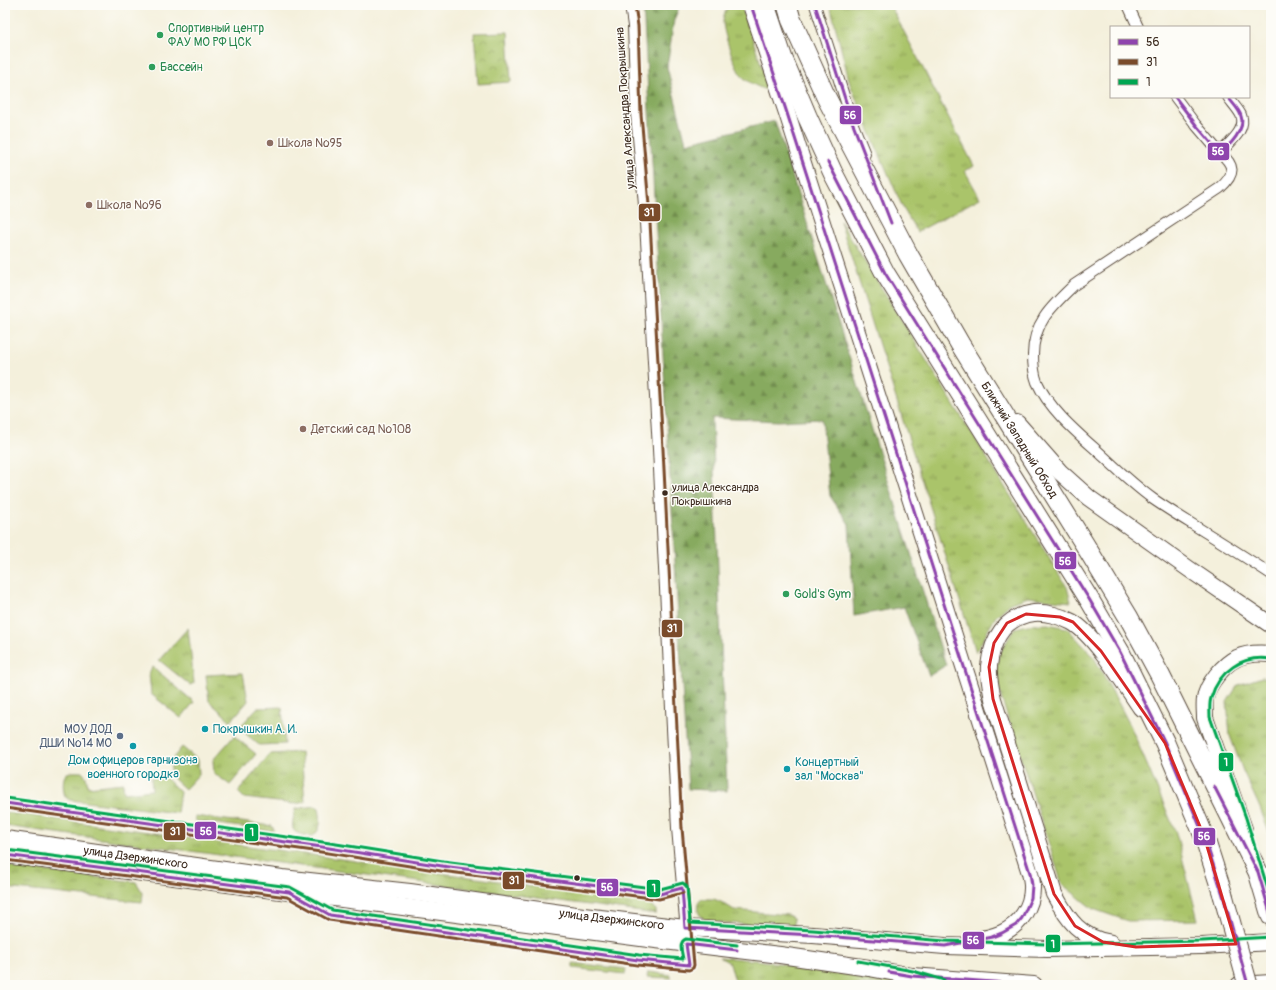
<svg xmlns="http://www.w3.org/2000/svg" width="1276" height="990" viewBox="0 0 1276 990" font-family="Pangolin,sans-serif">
<defs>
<pattern id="grass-tufts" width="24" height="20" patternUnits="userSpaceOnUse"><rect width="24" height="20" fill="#aac46a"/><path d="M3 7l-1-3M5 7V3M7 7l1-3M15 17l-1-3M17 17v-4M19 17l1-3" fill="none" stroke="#8c9f57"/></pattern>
<pattern id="forest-firs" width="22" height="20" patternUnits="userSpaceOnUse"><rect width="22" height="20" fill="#87aa5e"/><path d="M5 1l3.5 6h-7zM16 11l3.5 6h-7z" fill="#708b4d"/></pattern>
<pattern id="park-crowns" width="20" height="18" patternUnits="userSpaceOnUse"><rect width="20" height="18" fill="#aac46a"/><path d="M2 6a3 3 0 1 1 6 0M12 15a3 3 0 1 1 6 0" fill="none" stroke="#8c9f57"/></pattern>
</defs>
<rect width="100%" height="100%" fill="#fdfcf7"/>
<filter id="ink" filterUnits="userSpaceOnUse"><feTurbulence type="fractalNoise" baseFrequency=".025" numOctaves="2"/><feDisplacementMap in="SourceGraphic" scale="8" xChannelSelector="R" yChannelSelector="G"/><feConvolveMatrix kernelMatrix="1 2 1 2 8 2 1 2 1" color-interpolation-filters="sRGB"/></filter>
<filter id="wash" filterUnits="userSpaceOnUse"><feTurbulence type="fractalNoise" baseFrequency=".012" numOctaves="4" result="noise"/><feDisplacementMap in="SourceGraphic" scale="16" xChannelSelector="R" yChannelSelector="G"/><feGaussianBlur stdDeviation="0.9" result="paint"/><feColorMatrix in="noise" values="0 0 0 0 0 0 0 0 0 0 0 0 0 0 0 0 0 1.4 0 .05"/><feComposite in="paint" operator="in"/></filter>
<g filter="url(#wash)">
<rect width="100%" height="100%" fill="#f4f0dc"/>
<g fill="url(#grass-tufts)" stroke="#727744">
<path d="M729 5H741L770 91C760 88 748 83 741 75 735 67 723 32 723 22 723 15 726 11 729 5Z"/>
<path d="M830 5H890L974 166 965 171 980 198 917 232 903 208 869 130 850 84Z"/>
<path d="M840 221 1067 587 1071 602 1028 597 1011 603 996 616 976 652Z"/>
<path d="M1048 624 1067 628 1094 657 1130 725 1176 833 1198 920 1128 921 1093 909 1062 884 1001 697 996 672 999 654 1015 628 1028 625Z"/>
<path d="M188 628 194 683 190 685 159 660Z"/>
<path d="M153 667 194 702 181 718 151 694 149 673Z"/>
<path d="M243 673 248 701 231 721 209 701 206 675Z"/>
<path d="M1262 677 1271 679V838L1260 808 1243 771 1230 736 1227 702 1238 685Z"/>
<path d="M282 707 285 744 259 745 239 728 257 708Z"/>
<path d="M234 736 256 754 230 785 214 773 213 760Z"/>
<path d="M182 747 198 760 199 774 185 789 172 777 170 762Z"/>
<path d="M301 752 305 802 295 804 244 798 238 792 270 754Z"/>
<path d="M82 772 86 777 88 787 123 783 124 793 152 790 151 778 165 777 180 792 177 813 70 800C68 799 66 798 65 796 63 791 62 778 66 774 69 771 77 772 82 772Z"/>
<path d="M315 806 319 808C321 819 322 829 313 836 289 834 291 830 295 809Z"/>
<path d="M5 812 648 902 656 910V914L5 826Z"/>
<path d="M195 816 272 826 274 830 271 831 197 821 195 820Z"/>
<path d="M5 866 136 882 143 893 142 902 5 888Z"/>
<path d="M702 899H714L723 903 734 910 788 915 793 918C794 923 794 925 790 928L705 921C699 916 693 905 702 899Z"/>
<path d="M719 957 763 961 921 985H745L735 981 730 963Z"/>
<path d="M573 963 626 969 625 974 573 968Z"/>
<path d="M648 972 671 975V978L647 977Z"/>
</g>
<path fill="url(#forest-firs)" stroke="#616a3e" d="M643 5H680L674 20 667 67 686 143 775 121 946 665 929 676 904 607 854 616 849 524 830 496 822 419 778 421 712 418 727 791 688 789Z"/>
<path fill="url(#park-crowns)" stroke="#727744" d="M508 32 511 82 478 84 474 33Z"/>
</g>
<g filter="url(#ink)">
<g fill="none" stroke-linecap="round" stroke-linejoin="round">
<g stroke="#57483a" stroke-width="12">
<g id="street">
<path d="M630 5 633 26 636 114 644 205 658 449 677 828 689 965"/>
<path d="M815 5 854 127 865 154"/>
<path d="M1128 5 1138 27"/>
<path d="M1175 97 1196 125 1219 152 1223 150C1231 141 1247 129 1241 115 1238 109 1232 103 1228 97"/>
<path d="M1219 152C1235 165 1236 174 1220 188L1074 285C1052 306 1033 323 1033 355 1033 364 1034 374 1037 382 1050 411 1080 435 1103 456 1119 471 1136 487 1153 499 1166 508 1179 516 1192 524 1218 540 1245 557 1271 574"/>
<path d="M5 803 329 848 442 866 573 883 660 894 682 888"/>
<path d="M296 896 330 915"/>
</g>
</g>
<g stroke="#57483a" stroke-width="18">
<g id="primary">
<path d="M751 5 787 113 1030 873C1031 877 1032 881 1032 885 1033 906 1020 925 1002 933 993 937 984 939 974 940"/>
<path d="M1017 423 1060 472 1089 498 1189 569 1271 625"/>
<path d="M1244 829 1205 718C1205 712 1204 705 1205 699 1207 684 1224 664 1237 658 1247 653 1261 653 1271 654"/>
<path id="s1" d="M5 839 282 878 410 892 583 916 685 928 813 935 945 946 1047 949 1202 946 1271 942"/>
<path d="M5 855 656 940 780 955 869 968 912 976 1034 985"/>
<path d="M1111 943C1080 938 1068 920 1054 894L993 699C991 689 988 677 989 666 992 639 1005 616 1034 613 1046 612 1061 616 1072 622 1095 635 1125 685 1141 708"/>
<path d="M1239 985 1271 983"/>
</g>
</g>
<g stroke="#57483a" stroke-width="21">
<g id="highway">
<path d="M765 5 783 59 807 116 833 173 885 273 1089 599 1120 652 1165 743 1204 836 1223 895"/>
<path id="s2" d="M787 5 791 19 826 97 908 254 960 344 1085 545 1129 618 1160 675 1258 872 1271 916"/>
</g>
</g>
<use href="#street" stroke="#fff" stroke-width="10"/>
<use href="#primary" stroke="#fff" stroke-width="16"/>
<use href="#highway" stroke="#fff" stroke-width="19"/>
<g stroke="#57483a" stroke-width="21" stroke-linecap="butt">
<path id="highway-bridge" d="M1223 895 1248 985"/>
</g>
<use href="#highway-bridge" stroke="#fff" stroke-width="19"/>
<g stroke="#fdfcf7" stroke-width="6">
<g id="bus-1">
<path d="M815 5 854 127 891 223"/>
<path d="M1175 97 1196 125 1219 152C1230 147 1246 128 1241 116 1239 109 1232 103 1228 97"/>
<path d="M828 162 885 273 1089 599 1120 652 1165 743 1204 836 1223 895 1248 985"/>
<path d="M1214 786 1258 872 1271 916"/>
<path d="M5 803 329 848 442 866 660 894 682 888 685 928 813 935 945 946 992 937 1002 933 1016 925 1022 918 1031 898 1032 885 1030 873 787 113 751 5"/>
<path d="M5 855 289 892 330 915 638 960 689 965 686 944 737 950"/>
<path d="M889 972 912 976 1034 985"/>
</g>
</g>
<g stroke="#fdfcf7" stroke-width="6">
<g id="bus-2">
<path d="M5 808 328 853 441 871 659 899 683 893"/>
<path d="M5 860 287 897 329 920 637 965 689 970 693 968 694 965 682 828 663 449 649 205 641 114 638 26 635 5"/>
</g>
</g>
<g stroke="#fdfcf7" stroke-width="6">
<g id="bus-3">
<path d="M1270 659C1242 655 1219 671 1211 698 1209 704 1210 711 1210 717L1246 818 1271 899"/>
<path d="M6 798 330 843 443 861 660 889 683 883 687 887 690 923 813 930 945 941 1047 944 1202 941 1271 937"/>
<path d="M6 850 290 887 332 910 639 955 683 959C682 953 678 942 686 939L737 945"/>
<path d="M858 961 913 971 944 980"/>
</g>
</g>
<use href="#bus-1" stroke="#8e44ad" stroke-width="3"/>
<use href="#bus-2" stroke="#7a4b2a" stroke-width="3"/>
<use href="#bus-3" stroke="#00a651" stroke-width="3"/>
</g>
</g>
<path fill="none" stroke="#d62828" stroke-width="3" stroke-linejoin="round" d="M1026 614 1060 617 1073 622 1101 651 1165 743 1204 836 1236 944 1136 947 1103 942 1075 926 1054 894 993 699 989 667 994 643 1007 623Z"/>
<g fill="#2e9e5b" stroke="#fdfcf7" stroke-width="1.5">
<circle cx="160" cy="35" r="4"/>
<circle cx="152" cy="67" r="4"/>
<circle cx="786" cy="594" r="4"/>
</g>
<g fill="#8d6e63" stroke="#fdfcf7" stroke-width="1.5">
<circle cx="270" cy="143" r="4"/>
<circle cx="89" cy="205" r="4"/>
<circle cx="303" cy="429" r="4"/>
</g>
<g fill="#3b2a1e" stroke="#fdfcf7" stroke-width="1.5">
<circle cx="665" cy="493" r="3.5"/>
<circle cx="577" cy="878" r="3.5"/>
</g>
<g fill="#0f9aa8" stroke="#fdfcf7" stroke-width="1.5">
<circle cx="205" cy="729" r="4"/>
<circle cx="133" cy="746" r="4"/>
<circle cx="787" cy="769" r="4"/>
</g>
<circle fill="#5c6f8a" stroke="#fdfcf7" stroke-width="1.5" cx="120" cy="736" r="4"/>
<g text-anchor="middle" stroke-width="3" stroke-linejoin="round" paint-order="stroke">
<g font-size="11" fill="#3b2a1e" stroke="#fdfcf7" text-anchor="start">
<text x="672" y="491">улица Александра<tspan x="672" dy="14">Покрышкина</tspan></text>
</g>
<g font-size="12" fill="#27864d" stroke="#fdfcf7" text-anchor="start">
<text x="168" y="32">Спортивный центр<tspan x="168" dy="14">ФАУ МО РФ ЦСК</tspan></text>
<text x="160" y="71">Бассейн</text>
<text x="794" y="598">Gold's Gym</text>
</g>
<g font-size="12" fill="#3b2a1e" stroke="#fdfcf7">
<text transform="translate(625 108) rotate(-94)" y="4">улица Александра Покрышкина</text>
<text dy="4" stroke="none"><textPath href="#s2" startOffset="494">Ближний Западный Обход</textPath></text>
<text dy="4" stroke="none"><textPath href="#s1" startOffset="132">улица Дзержинского</textPath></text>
<text dy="4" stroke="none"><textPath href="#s1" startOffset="612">улица Дзержинского</textPath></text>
</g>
<g font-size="12" fill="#785e54" stroke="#fdfcf7" text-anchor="start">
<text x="278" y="147">Школа №95</text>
<text x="97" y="209">Школа №96</text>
<text x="311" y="433">Детский сад №108</text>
</g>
<g font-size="12" fill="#4e5e75" stroke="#fdfcf7" text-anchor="end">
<text x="112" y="733">МОУ ДОД<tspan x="112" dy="14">ДШИ №14 МО</tspan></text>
</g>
<g font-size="12" fill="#0d838f" stroke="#fdfcf7" text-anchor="start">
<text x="213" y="733">Покрышкин А. И.</text>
<text x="133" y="764" text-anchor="middle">Дом офицеров гарнизона<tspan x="133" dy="14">военного городка</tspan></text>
<text x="795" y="766">Концертный<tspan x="795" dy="14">зал "Москва"</tspan></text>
</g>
</g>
<g stroke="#fdfcf7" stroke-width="1.5">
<rect x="839" y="105" width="23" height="20" rx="4" fill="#8e44ad"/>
<rect x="1207" y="142" width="23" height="19" rx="4" fill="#8e44ad"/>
<rect x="638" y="203" width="23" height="19" rx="4" fill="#7a4b2a"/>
<rect x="1054" y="551" width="23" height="19" rx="4" fill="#8e44ad"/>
<rect x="661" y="619" width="22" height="19" rx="4" fill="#7a4b2a"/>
<rect x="1218" y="752" width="16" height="20" rx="4" fill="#00a651"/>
<rect x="194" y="821" width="23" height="19" rx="4" fill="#8e44ad"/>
<rect x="163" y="822" width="23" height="19" rx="4" fill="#7a4b2a"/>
<rect x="244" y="823" width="15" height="19" rx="4" fill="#00a651"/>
<rect x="1193" y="827" width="23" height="19" rx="4" fill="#8e44ad"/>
<rect x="502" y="871" width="23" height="19" rx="4" fill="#7a4b2a"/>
<rect x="596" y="878" width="23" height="19" rx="4" fill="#8e44ad"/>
<rect x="646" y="879" width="15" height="19" rx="4" fill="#00a651"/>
<rect x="962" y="931" width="23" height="19" rx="4" fill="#8e44ad"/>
<rect x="1045" y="934" width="16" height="19" rx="4" fill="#00a651"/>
</g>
<g font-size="11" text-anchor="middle" font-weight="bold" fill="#fff">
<text x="850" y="119">56</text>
<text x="1218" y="155">56</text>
<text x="649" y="216">31</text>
<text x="1065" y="565">56</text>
<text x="672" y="632">31</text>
<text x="1226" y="766">1</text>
<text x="206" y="835">56</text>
<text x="175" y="835">31</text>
<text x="252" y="836">1</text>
<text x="1204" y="840">56</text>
<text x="514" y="884">31</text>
<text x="607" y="891">56</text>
<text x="654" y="892">1</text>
<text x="973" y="944">56</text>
<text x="1053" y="948">1</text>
</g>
<rect width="1276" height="990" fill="none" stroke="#fdfcf7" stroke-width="20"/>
<rect x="1110" y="26" width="140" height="72" fill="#fdfcf7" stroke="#afa8a0"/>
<rect x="1118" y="39" width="20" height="6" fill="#8e44ad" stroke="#afa8a0"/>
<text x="1146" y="46" font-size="12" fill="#3b2a1e">56</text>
<rect x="1118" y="59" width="20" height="6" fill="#7a4b2a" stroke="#afa8a0"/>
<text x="1146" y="66" font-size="12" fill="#3b2a1e">31</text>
<rect x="1118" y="79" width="20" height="6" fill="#00a651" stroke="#afa8a0"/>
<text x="1146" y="86" font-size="12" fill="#3b2a1e">1</text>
</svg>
